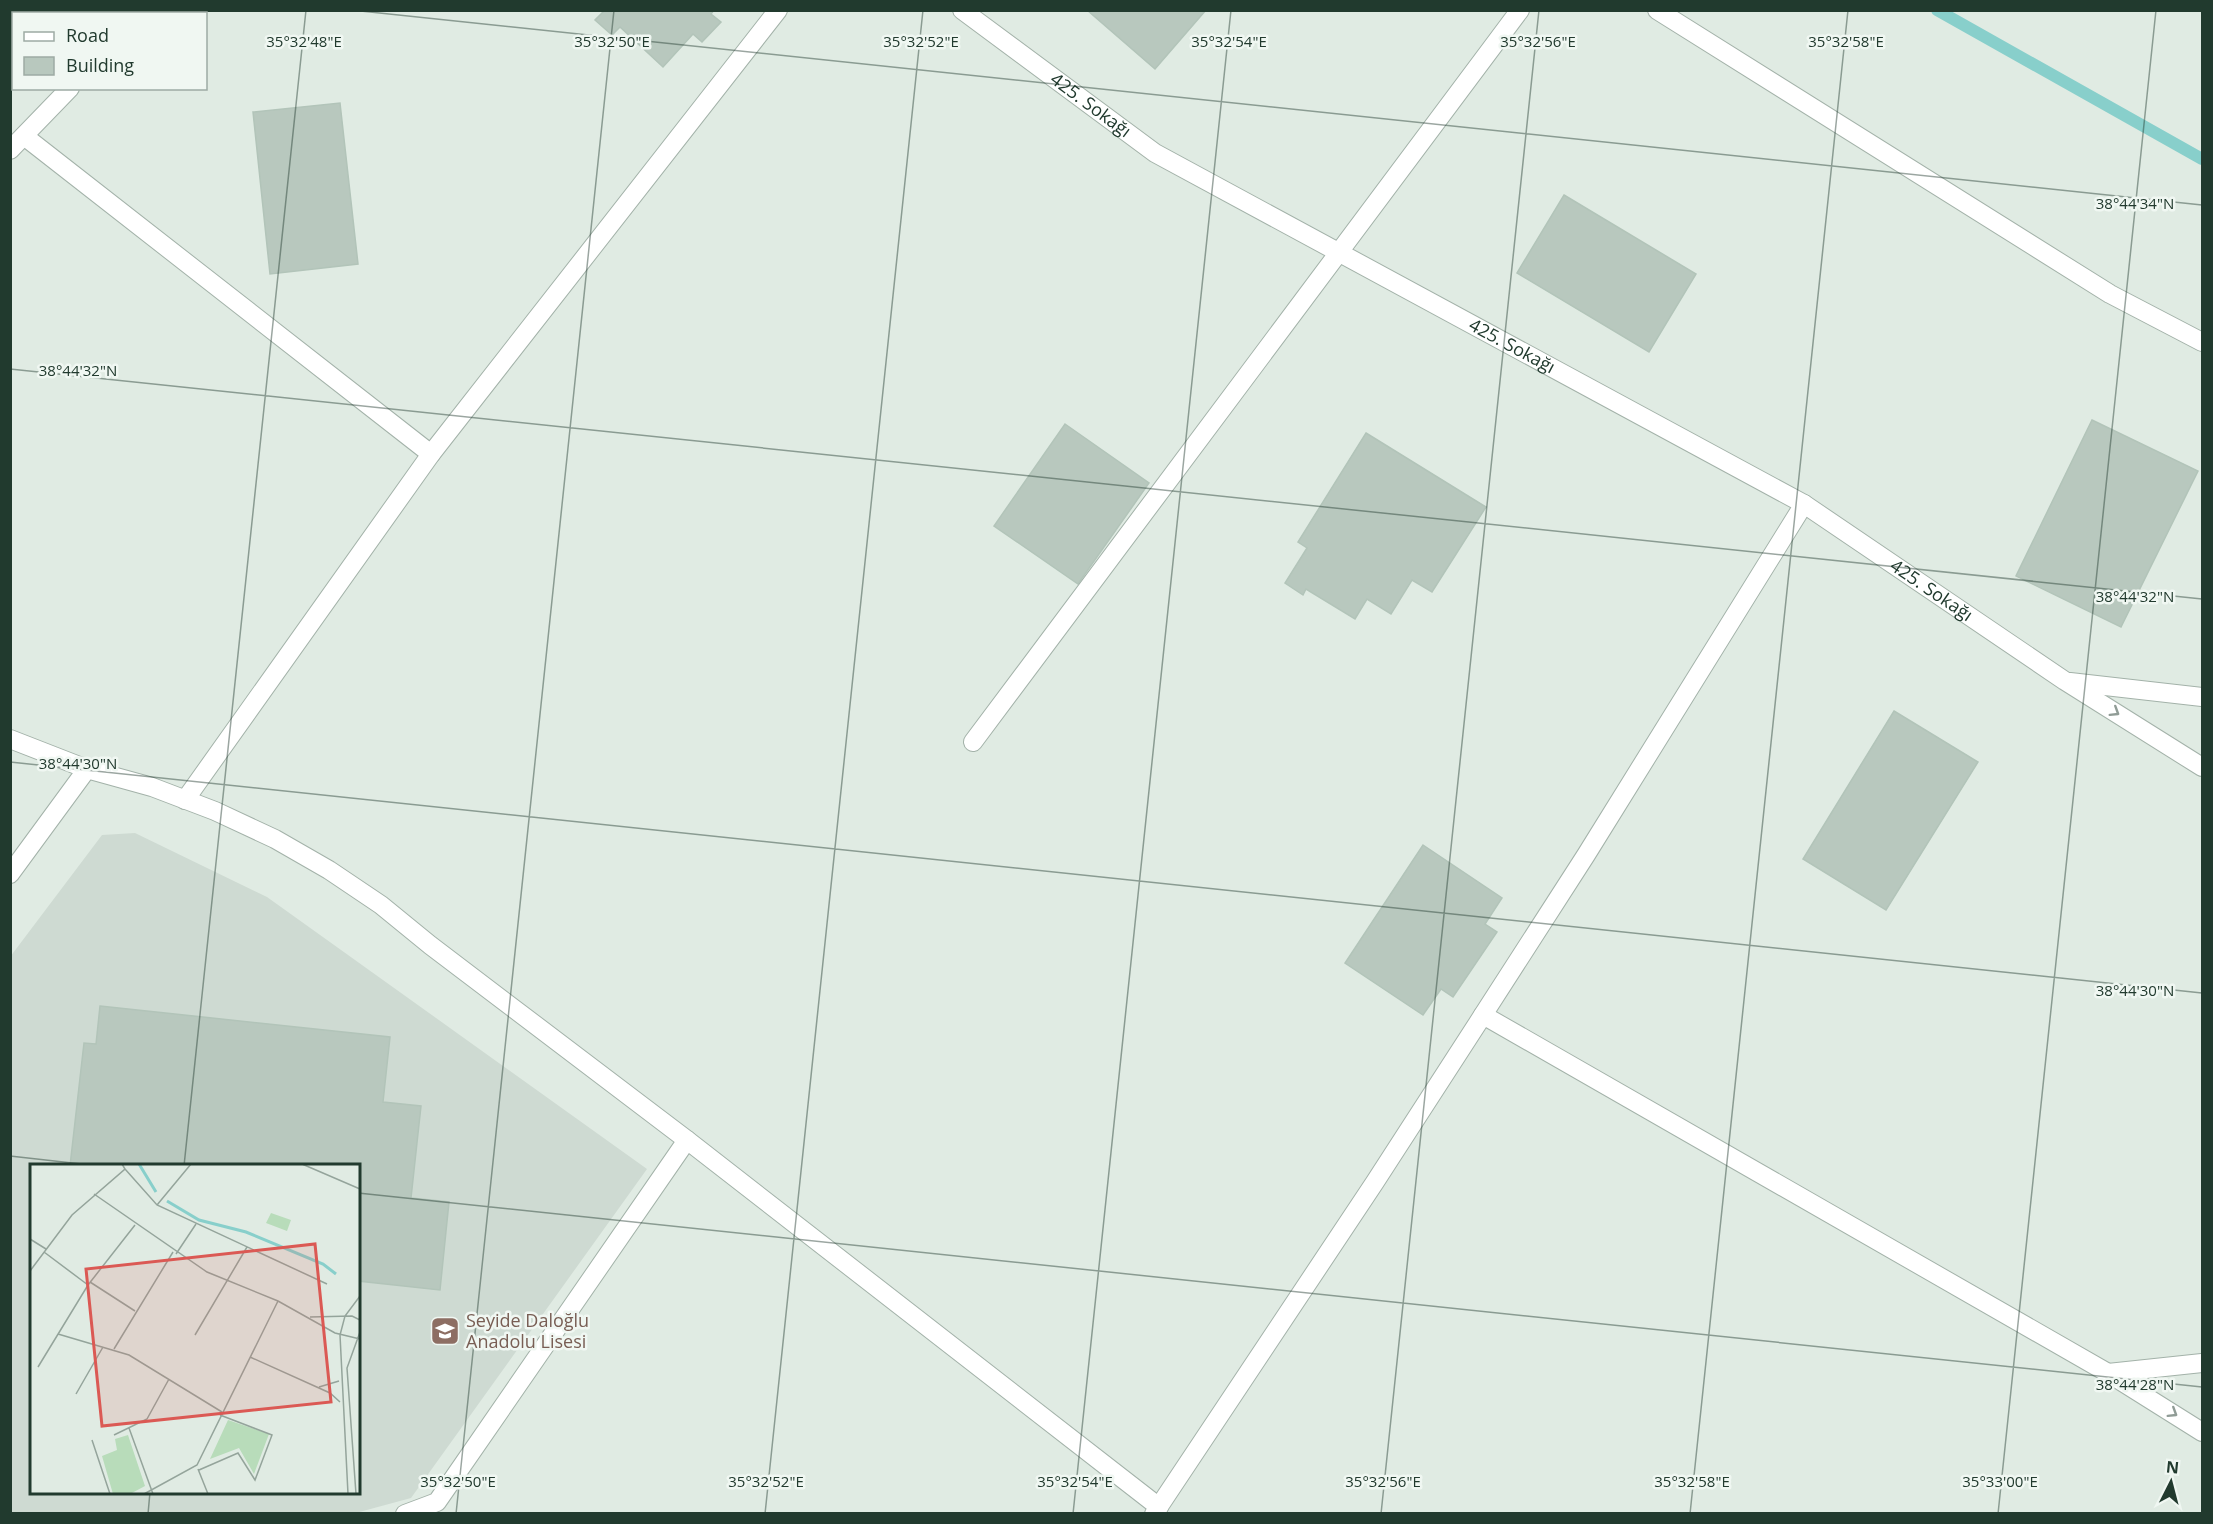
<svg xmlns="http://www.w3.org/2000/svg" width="2213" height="1524" viewBox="0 0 2213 1524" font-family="'Open Sans',sans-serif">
<rect width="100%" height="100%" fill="#e0ebe3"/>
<path fill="#cedad2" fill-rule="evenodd" d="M135 833 267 897 647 1169 411 1498 352 1514 11 1513 10 957 102 835ZM32 1166H358V1492H32Z"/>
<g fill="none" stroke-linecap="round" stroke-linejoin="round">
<path stroke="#88cfcb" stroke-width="12" d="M1937 10 2202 159"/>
</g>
<g fill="#b8c8be" stroke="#b2c4b9" stroke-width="1.5">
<path d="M605 10H714L711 14 721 22 702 42 693 34 663 67 620 27 612 35 595 20Z"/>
<path d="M1087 10H1206L1155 69Z"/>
<path d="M340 103 358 264 270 274 253 112Z"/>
<path d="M1564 195 1696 274 1649 352 1517 273Z"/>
<path d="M2092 420 2198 471 2121 627 2016 576Z"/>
<path d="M1065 424 1149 483 1078 584 994 526Z"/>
<path d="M1366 433 1486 507 1432 592 1412 580 1391 614 1367 599 1355 619 1306 589 1303 595 1285 583 1307 548 1298 542Z"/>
<path d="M1894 711 1978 762 1886 910 1803 859Z"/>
<path d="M1423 845 1502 898 1485 924 1497 932 1453 997 1441 989 1423 1015 1345 963Z"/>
<path d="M100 1006 390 1037 383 1102 421 1106 411 1198 449 1202 440 1290 358 1281V1166H70L84 1043 96 1044Z"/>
</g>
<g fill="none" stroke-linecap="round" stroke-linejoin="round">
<g stroke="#a3b2a9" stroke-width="20">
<g id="street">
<path id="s1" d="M962 10 1155 153 1804 504 2065 681 2202 767"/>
<path d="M1657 10 2110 294 2202 342"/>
<path d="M143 14 146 10"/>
<path d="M24 136 431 454"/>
<path d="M10 150 70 88"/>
<path d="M2070 682 2202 697"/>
<path d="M10 739 87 769 152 787 215 811 275 839 329 870 381 905 430 945 687 1140 1159 1507"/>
<path d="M973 742 1520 10"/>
<path d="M185 800 431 454 778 10"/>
<path d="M10 874 87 769"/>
<path d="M1483 1015 2108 1373 2202 1432"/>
<path d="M2108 1373 2202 1363"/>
<path d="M405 1514 437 1502 687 1140"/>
<path d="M1154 1514 1375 1182 1483 1015 1586 855 1804 504"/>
</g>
</g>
<use href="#street" stroke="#fff" stroke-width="18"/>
</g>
<defs><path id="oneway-chevron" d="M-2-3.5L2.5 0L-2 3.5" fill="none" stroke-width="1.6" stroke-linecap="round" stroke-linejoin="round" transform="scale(1.5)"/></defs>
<g stroke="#909c96">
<use href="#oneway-chevron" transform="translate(2115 712) rotate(32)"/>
<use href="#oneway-chevron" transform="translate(2173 1413) rotate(32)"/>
</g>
<path fill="none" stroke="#213a2e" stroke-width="1.5" stroke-opacity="0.45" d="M351 10 2202 205M10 369 2202 599M10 762 2202 993M10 1156 99 1166M184 1166 306 10M358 1193 2202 1387M148 1514 150 1492M456 1514 614 10M765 1514 923 10M1073 1514 1231 10M1381 1514 1539 10M1690 1514 1848 10M1998 1514 2156 10"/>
<defs>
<g id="school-square" transform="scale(1.5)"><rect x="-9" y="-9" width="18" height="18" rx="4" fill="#8d6e63" stroke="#f0f7f2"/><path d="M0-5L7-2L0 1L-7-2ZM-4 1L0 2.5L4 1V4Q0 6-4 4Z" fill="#fff"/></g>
</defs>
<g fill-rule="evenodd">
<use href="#school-square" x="445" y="1331"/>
</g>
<g text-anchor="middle" stroke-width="5" stroke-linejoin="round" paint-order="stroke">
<g font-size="18" fill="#213a2e" stroke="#f0f7f2">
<text dy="6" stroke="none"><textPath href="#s1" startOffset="160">425. Sokağı</textPath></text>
<text dy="6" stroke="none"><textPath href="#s1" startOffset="646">425. Sokağı</textPath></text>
<text dy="6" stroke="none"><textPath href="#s1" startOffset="1132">425. Sokağı</textPath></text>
</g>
<g font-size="18" fill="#785e54" stroke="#f0f7f2" text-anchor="start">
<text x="466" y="1327">Seyide Daloğlu<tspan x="466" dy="21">Anadolu Lisesi</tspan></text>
</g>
</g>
<g transform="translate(30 1164)">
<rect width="330" height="330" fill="#e0ebe3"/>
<path d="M241 49 261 56 257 67 236 59ZM198 256 239 270 224 310 209 284 180 295ZM98 271 115 322 100 330H83L72 292 87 286 85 275Z" fill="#b8dcba"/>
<path fill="none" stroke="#88cfcb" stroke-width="3" d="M109 0 126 28M137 37 169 56 216 68 293 100 306 110"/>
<path fill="none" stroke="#94a49b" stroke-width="1.5" d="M272 0 330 25M95 5 127 41 297 120M64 30 177 108 248 137 305 169 330 175M127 41 161 0M0 75 16 85M14 88 58 121M146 90 166 60M0 107 42 51 95 5 92 0M60 118 105 147M280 153 322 152 330 156M28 170 99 191 192 248M165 171 217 83M84 185 143 88M220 193 300 229 310 238M8 203 58 121 105 61M289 223 309 217M46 230 73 183M99 264 123 330M84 271 117 255 139 215M62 276 80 330M168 305 178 330M169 306 208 289 225 316 242 271 190 251M114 330 167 301 248 137M318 330 310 171 315 152 330 132M326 330 317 204 330 168"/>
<path fill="#db5954" fill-opacity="0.15" stroke="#db5954" stroke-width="3" d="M285 80 301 238 72 262 56 105Z"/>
<rect width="330" height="330" fill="none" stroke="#213a2e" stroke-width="3"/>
</g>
<g font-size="15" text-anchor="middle" fill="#213a2e" stroke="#f0f7f2" stroke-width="5" stroke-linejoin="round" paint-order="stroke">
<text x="304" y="47">35°32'48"E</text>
<text x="612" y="47">35°32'50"E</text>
<text x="921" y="47">35°32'52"E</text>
<text x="1229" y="47">35°32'54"E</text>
<text x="1538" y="47">35°32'56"E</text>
<text x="1846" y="47">35°32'58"E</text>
<text x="2135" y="209">38°44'34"N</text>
<text x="78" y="376">38°44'32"N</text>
<text x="2135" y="602">38°44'32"N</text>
<text x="78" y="769">38°44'30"N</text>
<text x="2135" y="996">38°44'30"N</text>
<text x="2135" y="1390">38°44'28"N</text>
<text x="458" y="1487">35°32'50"E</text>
<text x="766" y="1487">35°32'52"E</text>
<text x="1075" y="1487">35°32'54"E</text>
<text x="1383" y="1487">35°32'56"E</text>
<text x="1692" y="1487">35°32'58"E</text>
<text x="2000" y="1487">35°33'00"E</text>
</g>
<rect width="2213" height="1524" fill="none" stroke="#213a2e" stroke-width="24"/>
<rect x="12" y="12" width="195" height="78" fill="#f0f7f2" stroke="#9daba4" stroke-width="1.5"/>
<rect x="24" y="32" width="30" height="9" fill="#ffffff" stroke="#9daba4" stroke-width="1.5"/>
<text x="66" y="42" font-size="18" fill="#213a2e">Road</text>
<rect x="24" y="57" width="30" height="18" fill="#b8c8be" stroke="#9daba4" stroke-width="1.5"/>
<text x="66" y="72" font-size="18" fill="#213a2e">Building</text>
<g transform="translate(2171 1482) rotate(6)" stroke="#f0f7f2" stroke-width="4.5" paint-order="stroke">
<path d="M0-4.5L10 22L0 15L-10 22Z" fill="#213a2e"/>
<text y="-9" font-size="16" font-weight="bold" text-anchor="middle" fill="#213a2e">N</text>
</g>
</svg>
